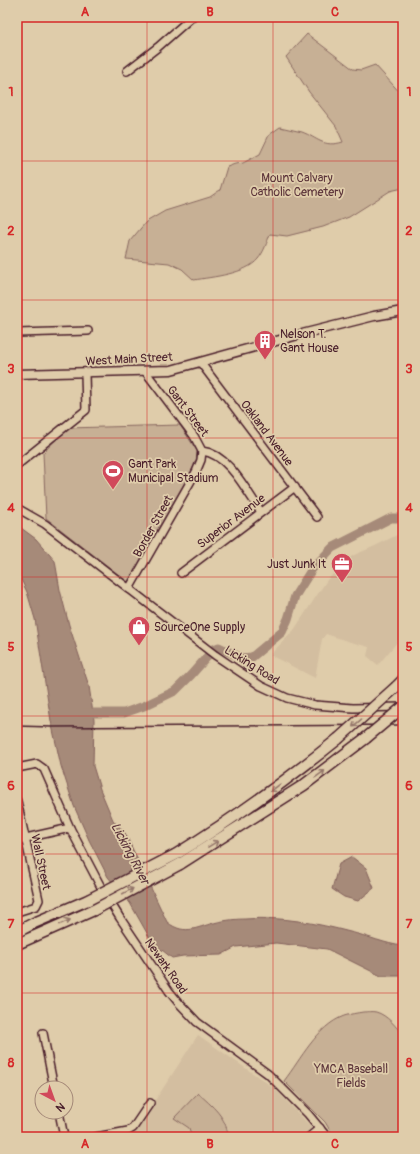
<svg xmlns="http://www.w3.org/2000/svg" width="420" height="1154" viewBox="0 0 420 1154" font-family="Pangolin,sans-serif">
<rect width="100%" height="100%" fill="#dfccaa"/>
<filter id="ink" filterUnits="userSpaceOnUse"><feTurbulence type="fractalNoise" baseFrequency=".025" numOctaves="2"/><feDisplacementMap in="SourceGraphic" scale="8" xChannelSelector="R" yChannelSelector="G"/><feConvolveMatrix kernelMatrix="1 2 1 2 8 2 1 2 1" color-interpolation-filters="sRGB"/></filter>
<g filter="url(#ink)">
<g fill="#d3bea0">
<path d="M403 532V635L378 665 367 656 369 647 347 641 326 634 322 639 315 678 270 655 294 630 327 580 352 556 375 546Z"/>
<path d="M198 1035 274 1088 312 1128 302 1137H115L129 1135 135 1131Z"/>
</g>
<g fill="#c7b095" stroke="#886860">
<path d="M307 34 353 69 361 70 375 65 403 96V188L390 191 349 217 323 227 287 236 270 234C267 242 264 252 258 259 246 274 212 277 194 280L182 269 169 263 126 259 130 241 146 222 165 211 210 197 220 190 227 167 235 164 243 163 260 154 269 135 280 127C287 129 295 130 302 132 318 138 323 148 343 142L336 126 309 92 286 57Z"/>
<path d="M180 425 197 451 196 463 128 582 46 518 43 453 67 428Z"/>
<path d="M363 1012C367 1012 372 1011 376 1012 387 1015 397 1027 403 1036V1137H334L325 1122 284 1081C301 1059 317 1026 344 1016 350 1014 357 1013 363 1012Z"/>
<path d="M198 1093C212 1106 227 1117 228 1137H192L189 1128 174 1118Z"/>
</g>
<g fill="#a68a79" stroke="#815f5a">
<path d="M17 525 36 539 55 561 60 590 69 625 89 686 94 720 93 766 100 789 113 820 125 833 167 922C186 937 198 926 218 922 227 920 236 919 245 919 281 916 316 923 350 932 368 936 385 944 403 946V976H381L327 949 276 943 236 947 221 955 183 956 172 958 152 942 130 903 108 877 89 840 74 806 61 766 51 721 35 619 27 592 17 571Z"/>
<path d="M352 857 366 868 374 888 358 901 344 897 332 889 339 864Z"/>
</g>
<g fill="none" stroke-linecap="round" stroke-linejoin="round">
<path stroke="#a68a79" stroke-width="9" d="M82 713H124L144 706 175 691 191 675 214 649 219 647 242 658 252 657 282 632 288 619 295 596 312 569 332 548 391 518H403"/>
<g stroke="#4a1f2b" stroke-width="10">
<g id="minor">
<path d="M127 71 158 47 192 17"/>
<path d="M17 333 88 331"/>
<path d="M200 362 317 517"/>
<path d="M145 371 194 436 202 451C229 454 247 492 261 512"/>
<path d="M17 465 86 410 85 373"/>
<path d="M17 508 45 524 215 655 261 686 287 698 315 705 353 708 403 707"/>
<path d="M181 573 295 487"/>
<path d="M129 589 196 472 201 460 202 451"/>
<path d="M17 768 37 764 44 769 70 828 102 889 120 918 169 991 178 1002 197 1022 268 1074 308 1114 327 1137"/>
<path d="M17 801 39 900 36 906 17 912"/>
<path d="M17 840 70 828"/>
<path d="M43 1033 54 1088"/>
<path d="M59 1112 64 1137"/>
<path d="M96 1137 128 1131 133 1128 150 1103"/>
<path d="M309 1137 320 1128"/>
</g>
</g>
<g stroke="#4a1f2b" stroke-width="11">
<path id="major" d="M17 374 171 370 298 335 374 316 403 311"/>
</g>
<g stroke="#4a1f2b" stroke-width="13">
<g id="highway">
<path d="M396 687 403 680"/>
<path d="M175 855C232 820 286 781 338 739"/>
<path d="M180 864 304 785 366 738"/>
<path d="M17 932 34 923 88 900"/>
<path d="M17 944 94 910"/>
</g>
</g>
<use href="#minor" stroke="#dfccaa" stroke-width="7"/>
<use href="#major" stroke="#dfccaa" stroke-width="8"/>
<use href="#highway" stroke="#dfccaa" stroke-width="10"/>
<path stroke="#4a1f2b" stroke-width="1.5" d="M17 726 52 727 403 725"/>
<g stroke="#4a1f2b" stroke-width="13" stroke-linecap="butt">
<g id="highway-bridge">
<path d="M366 738 403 707"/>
<path d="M338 739 396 687"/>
<path d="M88 900 175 855"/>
<path d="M94 910 180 864"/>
</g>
</g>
<use href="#highway-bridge" stroke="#dfccaa" stroke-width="10"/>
</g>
<defs><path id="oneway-shaft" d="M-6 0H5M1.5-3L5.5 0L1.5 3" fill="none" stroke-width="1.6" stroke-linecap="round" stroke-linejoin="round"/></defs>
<g stroke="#94766a">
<use href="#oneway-shaft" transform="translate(357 723) rotate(139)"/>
<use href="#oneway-shaft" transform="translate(320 774) rotate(-36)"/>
<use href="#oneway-shaft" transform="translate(275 788) rotate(143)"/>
<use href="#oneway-shaft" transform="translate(213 844) rotate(-31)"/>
<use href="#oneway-shaft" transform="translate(128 891) rotate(-28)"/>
<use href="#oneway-shaft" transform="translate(65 922) rotate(-24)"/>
</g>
</g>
<path fill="none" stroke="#d62828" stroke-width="1" stroke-opacity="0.55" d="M147 17V1137M273 17V1137M17 161H403M17 300H403M17 438H403M17 577H403M17 716H403M17 854H403M17 993H403"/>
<defs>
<g id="building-pin" transform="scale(1.15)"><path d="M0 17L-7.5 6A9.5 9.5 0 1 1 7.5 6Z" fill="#d1495b" stroke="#dfccaa"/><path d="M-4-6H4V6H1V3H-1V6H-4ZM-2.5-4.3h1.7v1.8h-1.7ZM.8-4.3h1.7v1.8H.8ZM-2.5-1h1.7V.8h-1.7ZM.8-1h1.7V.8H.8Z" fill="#fff"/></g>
<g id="stadium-pin" transform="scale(1.15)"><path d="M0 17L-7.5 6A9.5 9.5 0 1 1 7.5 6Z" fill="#d1495b" stroke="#dfccaa"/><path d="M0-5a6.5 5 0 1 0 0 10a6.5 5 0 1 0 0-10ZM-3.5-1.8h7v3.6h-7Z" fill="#fff"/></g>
<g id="office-pin" transform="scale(1.15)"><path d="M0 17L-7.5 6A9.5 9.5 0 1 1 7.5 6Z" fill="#d1495b" stroke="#dfccaa"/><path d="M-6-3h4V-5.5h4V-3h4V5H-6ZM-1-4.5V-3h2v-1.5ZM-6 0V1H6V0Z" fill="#fff"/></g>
<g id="shop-pin" transform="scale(1.15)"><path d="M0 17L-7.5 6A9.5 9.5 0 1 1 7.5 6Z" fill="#d1495b" stroke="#dfccaa"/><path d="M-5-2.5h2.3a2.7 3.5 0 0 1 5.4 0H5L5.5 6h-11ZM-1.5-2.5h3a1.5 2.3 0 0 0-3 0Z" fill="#fff"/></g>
</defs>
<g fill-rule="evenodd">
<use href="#building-pin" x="265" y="341"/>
<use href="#stadium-pin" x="113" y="471"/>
<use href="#office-pin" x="342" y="564"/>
<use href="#shop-pin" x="139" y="627"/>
</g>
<g text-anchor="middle" stroke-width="3.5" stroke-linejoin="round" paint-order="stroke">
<g font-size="12" fill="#5d353b" stroke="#dfccaa">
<text x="297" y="182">Mount Calvary<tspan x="297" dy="14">Catholic Cemetery</tspan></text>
<text x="351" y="1073">YMCA Baseball<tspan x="351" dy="14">Fields</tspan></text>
</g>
<g font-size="12" fill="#4a1f2b" stroke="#dfccaa" text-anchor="start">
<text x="280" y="338">Nelson T.<tspan x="280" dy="14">Gant House</tspan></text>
<text x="128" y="468">Gant Park<tspan x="128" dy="14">Municipal Stadium</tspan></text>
<text x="326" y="568" text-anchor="end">Just Junk It</text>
<text x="154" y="631">SourceOne Supply</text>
</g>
<g font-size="12" fill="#4a1f2b" stroke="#dfccaa">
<text transform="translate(129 359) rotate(-3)" y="4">West Main Street</text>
<text transform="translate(188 411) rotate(53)" y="4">Gant Street</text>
<text transform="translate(267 433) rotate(53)" y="4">Oakland Avenue</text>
<text transform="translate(231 521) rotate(-37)" y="4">Superior Avenue</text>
<text transform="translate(153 526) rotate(-61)" y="4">Border Street</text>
<text transform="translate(252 665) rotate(32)" y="4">Licking Road</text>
<text transform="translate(41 862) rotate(78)" y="4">Wall Street</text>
<text transform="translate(166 966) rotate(55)" y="4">Newark Road</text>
</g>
<g font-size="13" font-style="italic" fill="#5c343b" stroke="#dfccaa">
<text transform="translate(131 853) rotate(62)" y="5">Licking River</text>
</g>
</g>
<rect width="420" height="1154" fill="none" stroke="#dfccaa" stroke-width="44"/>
<g transform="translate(54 1100) rotate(139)"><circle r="19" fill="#dfccaa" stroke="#a38777"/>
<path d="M0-3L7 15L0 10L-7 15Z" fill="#d1495b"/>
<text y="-6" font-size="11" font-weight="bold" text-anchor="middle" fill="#4a1f2b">N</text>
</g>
<rect x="22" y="22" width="376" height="1110" fill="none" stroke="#d62828" stroke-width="1.5"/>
<g font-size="13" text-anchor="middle" font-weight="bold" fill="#d62828">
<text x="85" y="16">A</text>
<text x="210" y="16">B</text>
<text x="335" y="16">C</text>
<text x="11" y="96">1</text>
<text x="409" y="96">1</text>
<text x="11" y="235">2</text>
<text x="409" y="235">2</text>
<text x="11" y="373">3</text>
<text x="409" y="373">3</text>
<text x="11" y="512">4</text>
<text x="409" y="512">4</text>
<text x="11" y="651">5</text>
<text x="409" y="651">5</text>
<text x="11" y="790">6</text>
<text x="409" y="790">6</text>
<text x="11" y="928">7</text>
<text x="409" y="928">7</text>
<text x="11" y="1067">8</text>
<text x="409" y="1067">8</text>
<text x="85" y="1148">A</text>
<text x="210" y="1148">B</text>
<text x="335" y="1148">C</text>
</g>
</svg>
